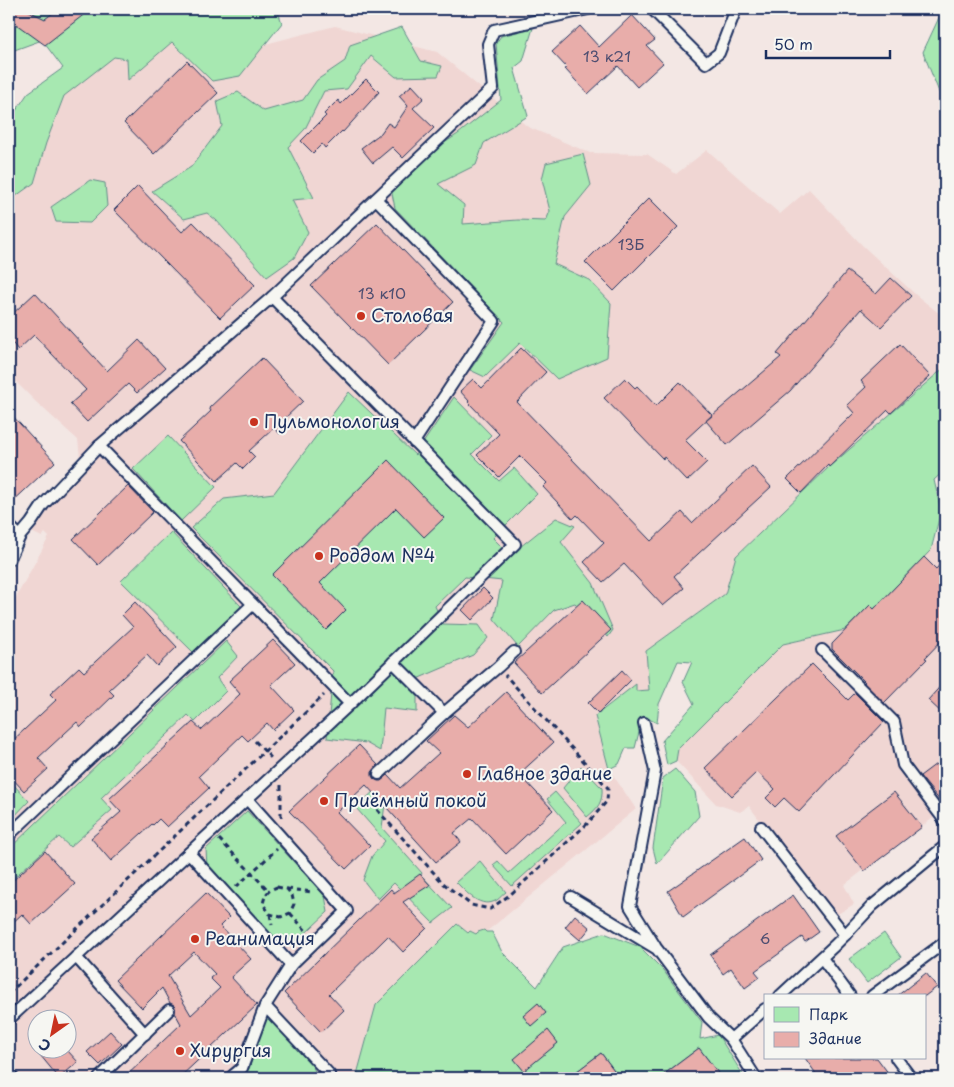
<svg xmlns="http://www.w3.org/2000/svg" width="954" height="1087" font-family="'Playpen Sans',sans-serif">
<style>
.built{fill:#f0d6d3;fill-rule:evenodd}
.green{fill:#a7e8b1;stroke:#618c88}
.building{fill:#e8adaa;stroke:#1b2f5e;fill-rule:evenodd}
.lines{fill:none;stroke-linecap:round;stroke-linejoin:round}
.lane-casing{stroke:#1b2f5e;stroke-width:14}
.path{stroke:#1b2f5e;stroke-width:3;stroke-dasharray:5 4;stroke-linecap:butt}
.lane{stroke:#f6f6f2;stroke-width:10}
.poi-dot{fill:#c8321e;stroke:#f6f6f2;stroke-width:2}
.labels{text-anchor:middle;stroke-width:4;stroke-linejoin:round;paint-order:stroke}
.number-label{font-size:15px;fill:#4e4e71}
.poi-label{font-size:18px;fill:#1b2f5e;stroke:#f6f6f2;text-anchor:start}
</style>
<rect width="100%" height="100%" fill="#f3e7e4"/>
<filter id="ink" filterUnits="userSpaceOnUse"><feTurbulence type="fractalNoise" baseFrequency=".02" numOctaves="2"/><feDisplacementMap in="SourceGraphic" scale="10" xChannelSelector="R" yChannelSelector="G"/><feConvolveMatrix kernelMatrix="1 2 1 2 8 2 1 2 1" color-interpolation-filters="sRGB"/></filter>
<g filter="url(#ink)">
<g class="built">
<path d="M100,24L173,41L246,49L335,26L437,52L528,127L590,153L647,154L676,174L707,150L780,214L809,189L862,245L916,295L945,318L939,324L945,331V367L829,467L736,556L725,594L646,651L649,690L635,691L636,685L595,716L609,769L636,809L486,932L476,934L468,933L457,924L376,1005L356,1078H9V610L49,537L45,533L42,537L21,527L41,500L80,457L78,440L35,401L9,375V133L52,89ZM38,1020H68V1050H38Z"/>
<polygon points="945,534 945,809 844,885 854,904 833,917 749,806 740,812 716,804 676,761 678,749 783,644 845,630 870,605 874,609"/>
</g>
<g class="green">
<polygon points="54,9 277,9 282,23 240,76 212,81 172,42 128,80 127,59 114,57 64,96 46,143 34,183 9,201 9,121 28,93 63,68 42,40 9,52 9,16"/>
<polygon points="943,9 945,9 945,107 923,52"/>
<polygon points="402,27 421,61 442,66 438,76 396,77 371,56 347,89 324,91 305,129 288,147 314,198 292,200 308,232 294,258 267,277 216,220 207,213 184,219 152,191 191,167 222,126 217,101 238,92 264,111 303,100 317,80 345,61 350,45"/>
<polygon points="533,28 523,61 514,68 528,116 484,143 476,165 438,184 464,205 463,224 518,220 546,221 550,211 542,179 546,163 583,154 591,185 565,217 554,264 589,280 611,303 607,357 557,379 520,343 485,377 470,370 504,322 395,208 389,179 458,134 501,100 496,43 501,36"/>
<polygon points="90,180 105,183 107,206 90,223 56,222 51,207"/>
<polygon points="945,367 945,470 934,480 941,511 931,550 874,609 870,605 845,630 783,644 678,749 676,761 667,765 662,741 694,704 683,682 692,662 678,661 659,704 657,723 643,716 635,748 626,748 619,764 609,769 595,716 636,684 636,691 649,690 646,651 725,594 736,556 829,467"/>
<polygon points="349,392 415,455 454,397 491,435 472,454 499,481 514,468 537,494 493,538 510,555 556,518 575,526 561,542 593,583 613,630 608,637 575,603 554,610 518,647 494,619 502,581 465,577 435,606 443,624 479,625 488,638 473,655 417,679 417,712 384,708 380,751 366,743 327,738 333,671 191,528 224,499 274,493"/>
<polygon points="168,436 216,487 181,521 133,469"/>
<polygon points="171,532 241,606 193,652 121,581"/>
<polygon points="226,641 238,656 217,678 226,691 195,722 188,715 101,798 112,810 70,847 59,837 9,882 9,849"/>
<path d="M581,766L602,788C603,802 598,808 587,817L563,788Z"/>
<polygon points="675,769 695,792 699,816 657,864 653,848 663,778"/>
<polygon points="9,780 29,801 9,822"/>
<polygon points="378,787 386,795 382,828 422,873 421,875 452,908 433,923 394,883 378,899 363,880 372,856 385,841 356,808"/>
<polygon points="555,792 582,823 512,886 493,865 498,861 509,873 566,822 547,799"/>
<polygon points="247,811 325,896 328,912 295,943 279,945 207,867 206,849"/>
<path d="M480,861L506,892C503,894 500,898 497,900C481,910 466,892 456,882Z"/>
<polygon points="457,924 468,933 470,931 476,934 478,932 484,930 486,932 492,932 502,952 537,987 563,947 604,933 640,947 663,970 702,1022 700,1039 718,1035 745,1078 716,1078 720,1075 699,1048 659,1078 620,1078 601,1053 568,1078 356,1078 376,1005"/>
<polygon points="884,933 901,957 867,983 849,959"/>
<polygon points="267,1015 306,1055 319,1078 239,1078 249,1069"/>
</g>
<g class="building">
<polygon points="9,9 25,9 45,19 58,9 91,9 45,45 9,19"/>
<polygon points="632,15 655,40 647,46 663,63 637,87 618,66 588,94 565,69 567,68 552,52 580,26 599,47"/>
<polygon points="187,61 218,93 154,154 124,123"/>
<polygon points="366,79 379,92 343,132 342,131 325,148 322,144 313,153 301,141 326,116 324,114 338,100 341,104"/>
<polygon points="412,85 424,98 413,108 434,128 403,158 392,147 373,163 361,148 381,133 388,123 394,127 408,106 399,96"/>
<polygon points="138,186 182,232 193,222 255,285 220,318 114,210"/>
<polygon points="649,198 678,227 614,291 585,262"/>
<polygon points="377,223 453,302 388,365 311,286"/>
<polygon points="847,271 876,294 891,278 911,296 881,327 861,309 790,391 727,445 706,421 781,357 777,354"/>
<polygon points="35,293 107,371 139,340 165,368 137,393 128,384 87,422 70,404 86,390 34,335 18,350 9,339 9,317"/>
<polygon points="900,344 930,376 891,413 888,410 829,467 828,465 801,493 787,479 854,413 847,405 866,387 861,381"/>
<polygon points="521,348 546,372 517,402 651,541 682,512 692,523 752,466 771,487 674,576 684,588 663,606 624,564 603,582 584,562 604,543 577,515 573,519 543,487 547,483 520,456 499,477 477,455 499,434 468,402 469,401 460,391 473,379 482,388"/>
<polygon points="262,358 303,401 284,419 290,425 280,434 274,428 249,451 255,457 243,469 237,463 217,481 179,441 211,411 209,408"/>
<polygon points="625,378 635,388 637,386 656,406 680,382 712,415 685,440 707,462 687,481 664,457 663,459 604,398"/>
<polygon points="9,412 55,462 9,505"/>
<polygon points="388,460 444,518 424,537 396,508 320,583 346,610 326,630 272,575"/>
<polygon points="128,486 153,512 98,565 73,539"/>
<polygon points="924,557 936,569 945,559 945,637 925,658 927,659 884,703 864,683 865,682 832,649 832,644 870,605 874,609"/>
<polygon points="483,588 493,598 472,620 462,610"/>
<polygon points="583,600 611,630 542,693 514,663"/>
<polygon points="135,602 177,647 157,666 147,655 109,690 114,695 81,727 77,722 38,758 48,769 24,791 9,775 9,744 56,700 50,694 79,667 84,672 133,627 122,615"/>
<polygon points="273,640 295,663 271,685 294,710 273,730 267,723 248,741 242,735 199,776 209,788 167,827 159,819 153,825 152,824 111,861 91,838 121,812 109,799 193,722 202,730 240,694 229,681"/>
<polygon points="812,664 848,700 855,693 884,722 799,812 784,798 775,807 766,798 775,789 757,772 732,796 705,768"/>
<polygon points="622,670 631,680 598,713 588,703"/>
<polygon points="945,681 945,716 928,700"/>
<polygon points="506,692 553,743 519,774 553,810 506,854 472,818 454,833 461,842 436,862 366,785 337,812 370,846 346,869 289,811 359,745 378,765 372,772 372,776 374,779 378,781 381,781 388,775 400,788 439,753 426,741 454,715 468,727"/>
<polygon points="936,764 945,775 945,807 920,776"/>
<polygon points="894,792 922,827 864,871 836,836"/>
<polygon points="745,837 761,860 683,917 668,891"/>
<polygon points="45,851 75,884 31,924 22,914 9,926 9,884"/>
<polygon points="420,874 430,885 403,902 427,928 403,952 388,936 329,994 344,1010 321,1032 284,993 391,889 394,893"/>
<path d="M206,893L229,917L220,926L251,959L231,977L257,1005L179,1078H124L181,1024L175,1013V1008L174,1005L170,1003L162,988L142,1008L115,980ZM194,952L215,974L210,978L220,988L191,1015L168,976Z"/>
<polygon points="793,895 819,932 805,942 802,937 755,971 760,977 745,988 731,968 723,974 710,955"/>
<polygon points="575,915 590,928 580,940 565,927"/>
<polygon points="926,973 937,987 925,996 897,996"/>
<polygon points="538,1003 546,1013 531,1026 523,1016"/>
<polygon points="548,1030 558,1043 524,1071 514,1059"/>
<polygon points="110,1031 122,1044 100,1065 87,1052"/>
<polygon points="699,1048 722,1078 659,1078"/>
<polygon points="36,1050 67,1050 78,1062 59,1078"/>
<polygon points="601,1053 620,1078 568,1078"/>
<polygon points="805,1058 877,1058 892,1078 819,1078"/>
</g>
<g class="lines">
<g class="lane-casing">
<g id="lane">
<polyline points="652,9 706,63 719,53 736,9"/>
<polyline points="376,199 494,321 414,442"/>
<polyline points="99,446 350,704"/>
<polyline points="9,526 20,536"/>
<polyline points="9,560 20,536 31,523 43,505 99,446 272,297 493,88 488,44 494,30 588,9"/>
<polyline points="822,650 894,722 903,765 945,821"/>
<polyline points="393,662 444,713"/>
<polyline points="644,723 655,771 630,906 655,946"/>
<polyline points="379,774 444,713 498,667 514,652"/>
<polyline points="761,827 845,935 834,946 780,996"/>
<polyline points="9,835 252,605"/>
<polyline points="189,853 291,965 347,911 247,799"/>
<polyline points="571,897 657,949 709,1018 731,1039 756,1078"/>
<polyline points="845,935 872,906 945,846"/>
<polyline points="76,957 145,1034"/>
<polyline points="822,958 850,996"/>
<polyline points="872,996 945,942"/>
<polyline points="265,1006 329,1074 327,1078"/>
<polyline points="9,1019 350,704 515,544 272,297"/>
<polyline points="731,1039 765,1009"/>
<polyline points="896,1058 911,1078"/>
<polyline points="9,1074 13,1078"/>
<polyline points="99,1078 169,1010"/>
<polyline points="230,1078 242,1068 265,1006 291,965"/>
</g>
</g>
<g class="path">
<polyline points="255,741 273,760"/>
<polyline points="281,785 281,817"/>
<polyline points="371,803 443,883 471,905 490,909 511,894 588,823 607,801 608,788 505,675"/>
<polyline points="219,839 269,891"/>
<polyline points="236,887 277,849"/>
<path d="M277,887L287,889L292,895L294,904L290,913L281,917L270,914L263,904C265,894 267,891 277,887Z"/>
<polyline points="287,889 313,892"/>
<polyline points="290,913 308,933"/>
<polyline points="270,914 272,925"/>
<polyline points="9,993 324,695"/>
</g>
<use href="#lane" class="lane"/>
</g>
</g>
<g class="poi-dot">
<circle cx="361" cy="316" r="5"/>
<circle cx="254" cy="422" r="5"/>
<circle cx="319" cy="556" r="5"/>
<circle cx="467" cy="774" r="5"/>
<circle cx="324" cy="801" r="5"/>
<circle cx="195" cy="939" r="5"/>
<circle cx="180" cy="1051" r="5"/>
</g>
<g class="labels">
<g class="number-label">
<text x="607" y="62">13 к21</text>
<text x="631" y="250">13Б</text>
<text x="382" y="299">13 к10</text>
<text x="765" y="944">6</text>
</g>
<g class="poi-label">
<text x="371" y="322">Столовая</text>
<text x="264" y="428">Пульмонология</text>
<text x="329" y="562">Роддом №4</text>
<text x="477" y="780">Главное здание</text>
<text x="334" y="807">Приёмный покой</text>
<text x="205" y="945">Реанимация</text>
<text x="190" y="1057">Хирургия</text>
</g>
</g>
<rect width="954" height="1087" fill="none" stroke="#f6f6f2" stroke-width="30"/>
<rect x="15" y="15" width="924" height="1057" fill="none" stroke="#1b2f5e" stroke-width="2" filter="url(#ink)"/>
<rect x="764" y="994" width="162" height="65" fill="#f6f6f2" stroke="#9ea6b7"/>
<rect x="774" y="1007" width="25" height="15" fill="#a7e8b1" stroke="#9ea6b7"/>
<text x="809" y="1020" font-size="15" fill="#1b2f5e">Парк</text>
<rect x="774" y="1032" width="25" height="15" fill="#e8adaa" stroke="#9ea6b7"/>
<text x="809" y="1044" font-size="15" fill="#1b2f5e">Здание</text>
<g transform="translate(52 1034) rotate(213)"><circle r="24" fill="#f6f6f2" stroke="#9ea6b7"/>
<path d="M0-4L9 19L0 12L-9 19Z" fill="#c8321e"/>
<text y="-8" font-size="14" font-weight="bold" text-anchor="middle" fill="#1b2f5e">С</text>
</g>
<path d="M766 50v8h124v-8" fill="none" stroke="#1b2f5e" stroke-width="2.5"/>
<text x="774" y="50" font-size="15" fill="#1b2f5e" stroke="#f6f6f2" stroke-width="4" paint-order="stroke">50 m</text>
</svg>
